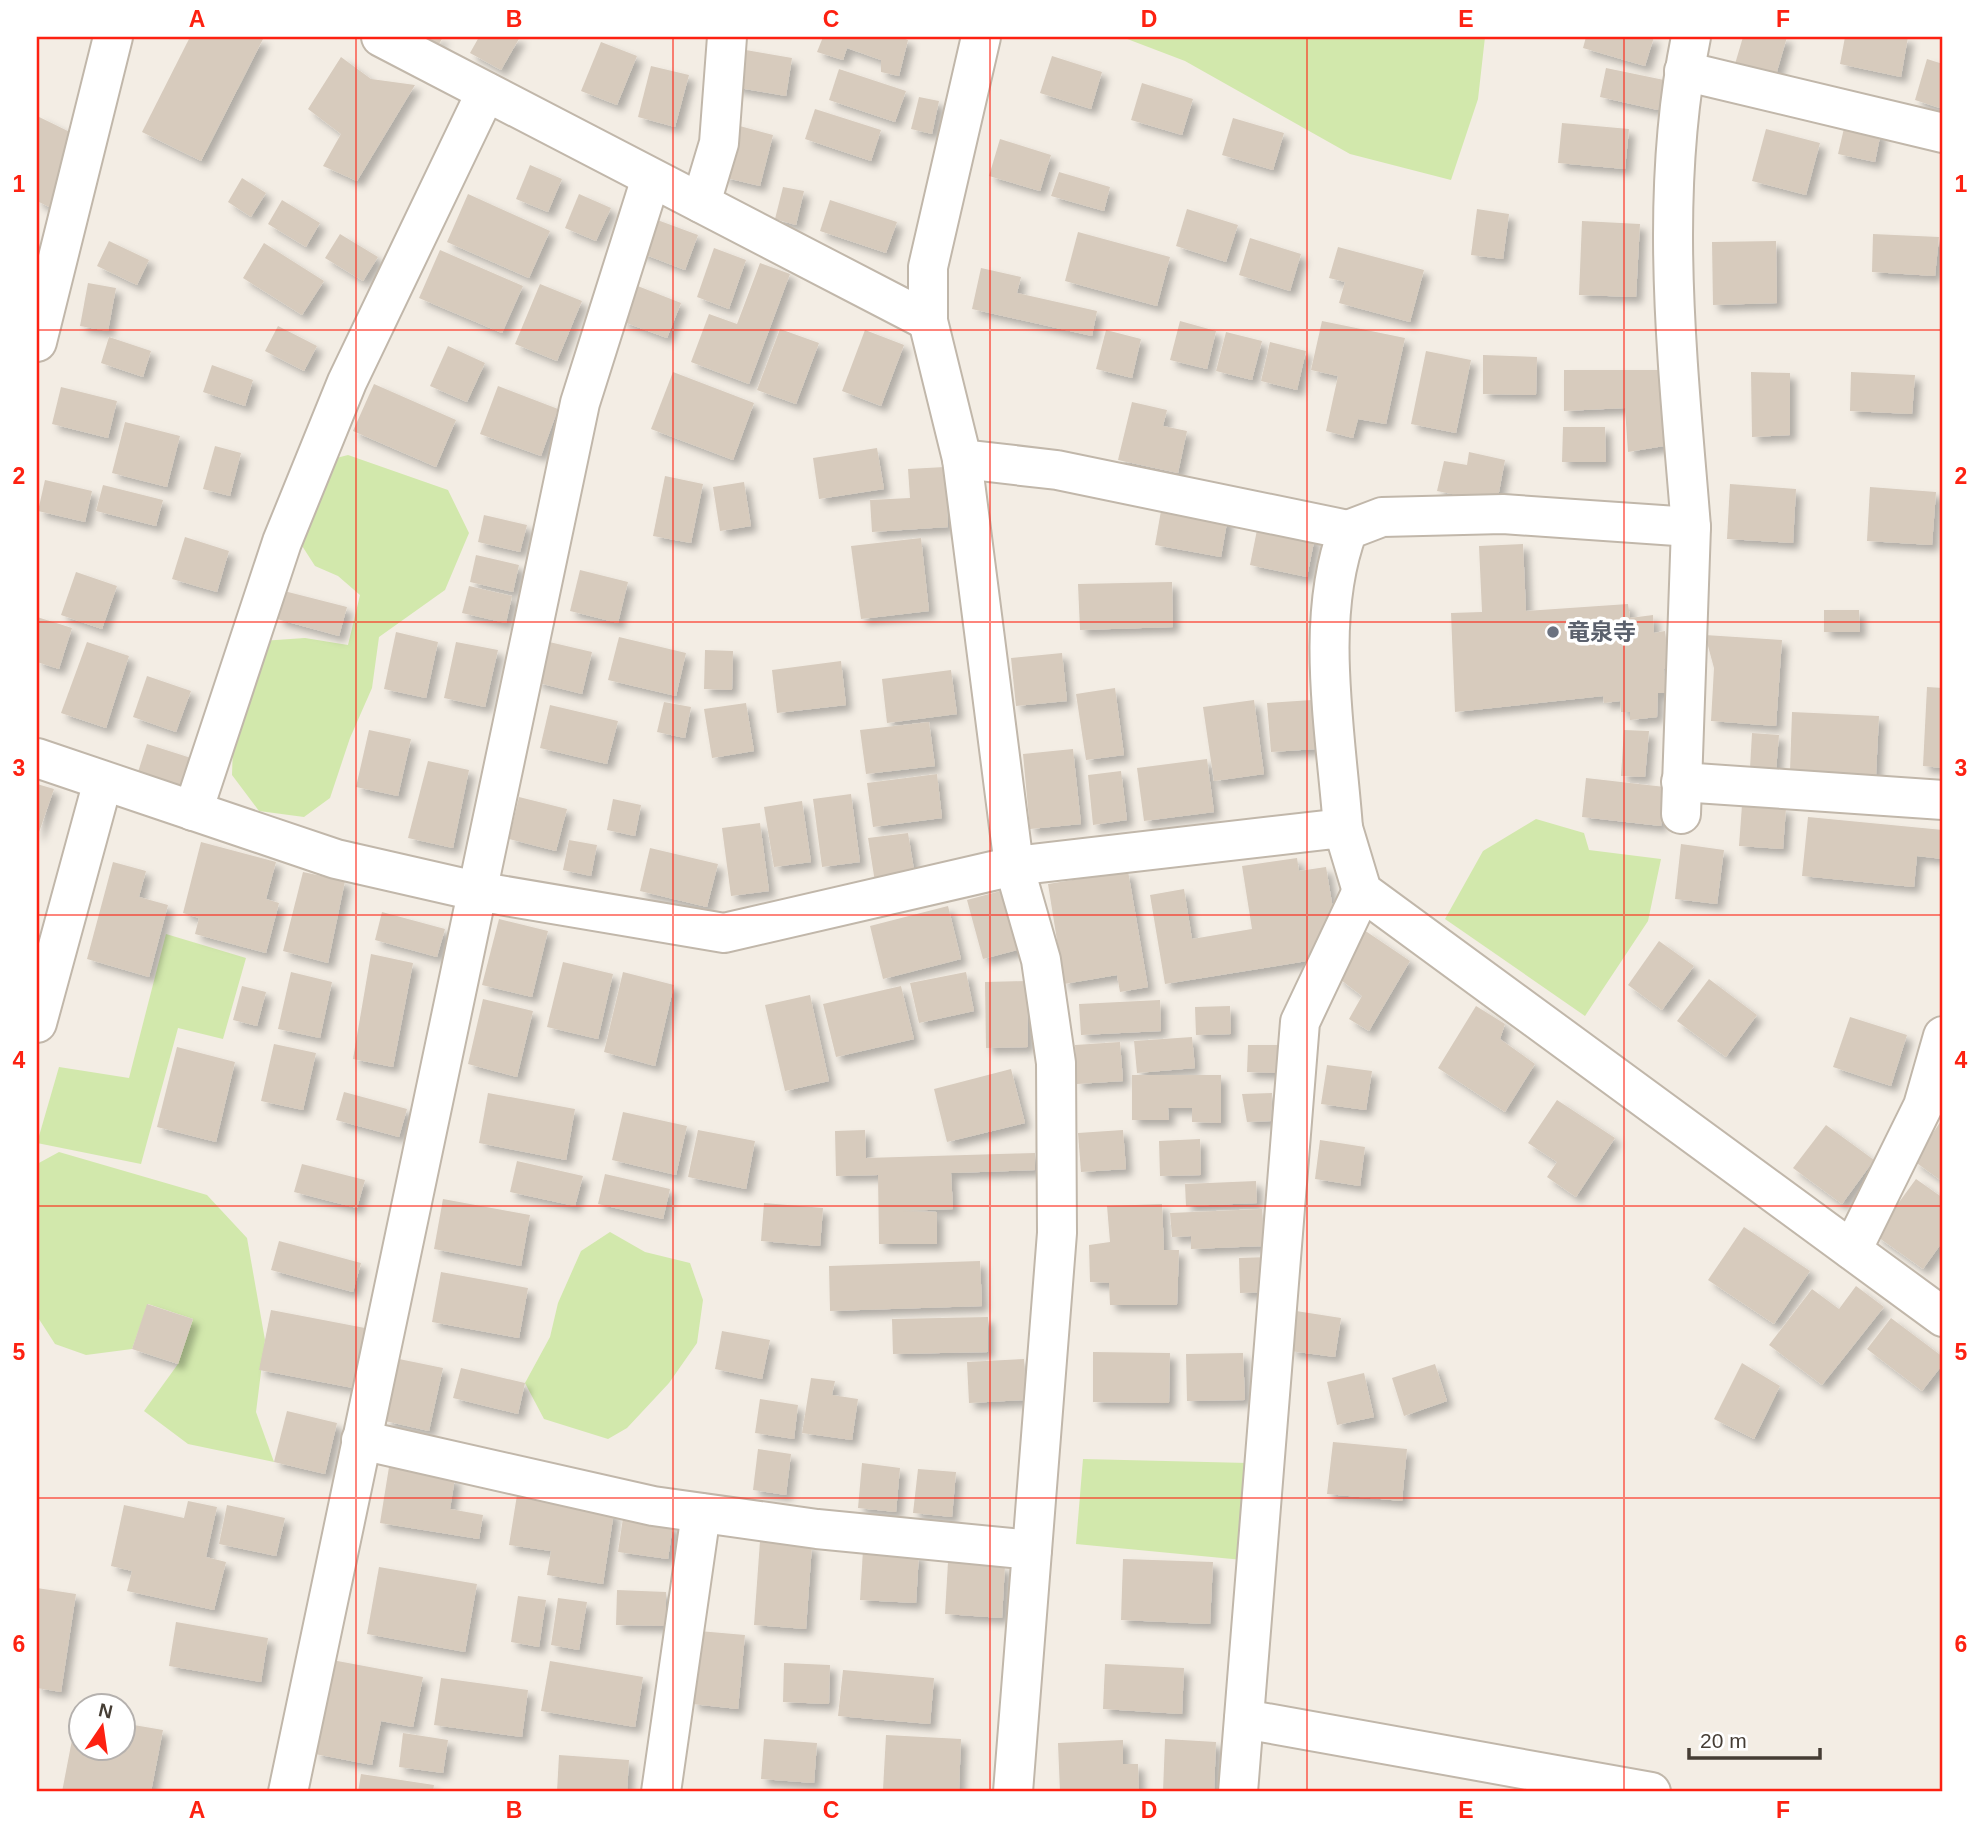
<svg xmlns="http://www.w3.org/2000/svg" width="1980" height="1829" font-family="Helvetica,'Noto Sans JP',sans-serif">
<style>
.green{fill:#d2e8ac}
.building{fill:#d7cbbd;filter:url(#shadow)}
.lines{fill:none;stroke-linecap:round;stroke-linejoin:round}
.street-casing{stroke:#c1b7aa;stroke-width:42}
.street{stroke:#fff;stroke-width:38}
.grid{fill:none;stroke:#fd2111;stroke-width:2;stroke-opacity:0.55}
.worship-dot{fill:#6b7280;stroke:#fff;stroke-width:2.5}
.labels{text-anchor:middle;stroke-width:7;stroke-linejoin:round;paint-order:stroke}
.worship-label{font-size:23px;font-weight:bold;fill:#5b616d;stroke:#fff;text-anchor:start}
.neatline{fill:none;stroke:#fd2111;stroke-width:2.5}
.grid-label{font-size:23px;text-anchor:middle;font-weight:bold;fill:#fd2111}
</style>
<defs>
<filter id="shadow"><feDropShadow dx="6" dy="6" stdDeviation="3.5" flood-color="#0004"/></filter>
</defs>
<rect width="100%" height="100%" fill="#f3ede4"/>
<g class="green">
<polygon points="1122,37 1485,37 1478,99 1451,180 1350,154 1185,61"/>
<polygon points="348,455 448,490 469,533 445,590 379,637 372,688 350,738 330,798 304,817 259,811 232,775 234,717 248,642 305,638 348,645 360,595 338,576 315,566 297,538 313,464"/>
<polygon points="1536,819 1584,833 1589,850 1661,859 1648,921 1585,1016 1445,919 1483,851"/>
<polygon points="166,934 246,958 223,1039 178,1028 141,1164 37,1143 59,1067 129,1078"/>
<polygon points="59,1152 207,1195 247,1238 265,1340 256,1412 274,1462 188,1444 144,1411 178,1364 193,1319 148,1304 132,1349 86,1355 55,1344 37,1316 37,1164"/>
<polygon points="610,1232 645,1252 690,1263 703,1300 697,1343 669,1383 627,1428 608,1439 544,1419 525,1383 550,1337 558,1303 581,1251"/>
<polygon points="1083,1459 1248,1463 1243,1560 1076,1544"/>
</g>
<g class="building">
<polygon points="190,37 263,39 201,161 142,132"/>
<polygon points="426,37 443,37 439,44"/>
<polygon points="479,37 520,37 501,70 470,53"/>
<polygon points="823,37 900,37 908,40 899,76 881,72 881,60 847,48 843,60 817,52"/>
<polygon points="1586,37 1654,37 1645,66 1583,48"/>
<polygon points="1743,37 1787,37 1776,75 1735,64"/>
<polygon points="1845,37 1908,37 1901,77 1840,64"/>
<polygon points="601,42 637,56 617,105 581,91"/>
<polygon points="740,49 792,58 786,96 733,87"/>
<polygon points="1052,56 1102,72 1091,109 1040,93"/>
<polygon points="341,57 371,79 415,85 357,181 323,166 341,134 308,109"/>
<polygon points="1927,59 1943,64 1943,109 1915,100"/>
<polygon points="651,66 689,75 675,127 638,117"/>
<polygon points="1606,68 1664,80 1658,110 1600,97"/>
<polygon points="839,69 906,91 895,122 829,100"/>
<polygon points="1142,83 1193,99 1182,135 1131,120"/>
<polygon points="919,97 939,101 932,134 911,129"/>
<polygon points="815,109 881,130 871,161 805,139"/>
<polygon points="37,116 76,135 55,210 37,201"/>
<polygon points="1233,118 1284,133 1273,170 1222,155"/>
<polygon points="1562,123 1629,129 1625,169 1558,163"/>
<polygon points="1845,124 1881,132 1875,162 1838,154"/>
<polygon points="736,125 773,135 760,186 722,177"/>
<polygon points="1766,129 1820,143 1806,195 1752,181"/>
<polygon points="1000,139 1051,155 1040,191 989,176"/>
<polygon points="530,165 562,179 548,212 516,199"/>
<polygon points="1059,172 1110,187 1104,211 1051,196"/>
<polygon points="242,178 266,193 251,217 228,202"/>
<polygon points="783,187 804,191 796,225 775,219"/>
<polygon points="468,194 550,231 529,278 447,242"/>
<polygon points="579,194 611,208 596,241 565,228"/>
<polygon points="282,200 320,223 306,247 268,224"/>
<polygon points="830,200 897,222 886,253 820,231"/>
<polygon points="1187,209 1238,225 1226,262 1176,246"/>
<polygon points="1477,209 1509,214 1503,259 1471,255"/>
<polygon points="652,218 698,235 685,270 638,252"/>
<polygon points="1582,221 1640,224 1636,297 1579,295"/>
<polygon points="1078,232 1170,257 1157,306 1065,281"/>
<polygon points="340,234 378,257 363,281 325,258"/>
<polygon points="1873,234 1939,237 1935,276 1872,272"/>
<polygon points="1250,238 1301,254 1290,291 1239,275"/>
<polygon points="109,241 149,260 137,285 97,266"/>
<polygon points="1776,241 1777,303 1713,305 1712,242"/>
<polygon points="264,243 324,281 302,315 243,278"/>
<polygon points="1338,247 1424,270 1410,322 1339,303 1345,282 1329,278"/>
<polygon points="714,248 746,260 729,309 697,297"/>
<polygon points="440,250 523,286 502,333 419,298"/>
<polygon points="760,263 790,274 749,384 691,362 709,314 737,324"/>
<polygon points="981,268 1021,277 1017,293 1097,311 1092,336 972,309"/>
<polygon points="88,283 116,288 108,331 80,326"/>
<polygon points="540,284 582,301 557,361 515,344"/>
<polygon points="635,285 681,303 667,338 621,321"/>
<polygon points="1180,321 1216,331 1207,369 1170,360"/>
<polygon points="1322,321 1405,338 1386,424 1358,419 1353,438 1326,431 1338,376 1311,370"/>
<polygon points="278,326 317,346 304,371 265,351"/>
<polygon points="780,329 819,343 796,404 757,390"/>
<polygon points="865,330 904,345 881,406 842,391"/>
<polygon points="1106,330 1141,339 1132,378 1096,369"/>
<polygon points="1226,332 1262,341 1252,380 1216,371"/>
<polygon points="109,337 151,351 143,377 101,363"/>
<polygon points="1270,342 1306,351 1297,390 1261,381"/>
<polygon points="448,346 485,363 467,402 430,386"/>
<polygon points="1426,351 1471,360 1456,433 1411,424"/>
<polygon points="1483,355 1537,357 1536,395 1483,394"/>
<polygon points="212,365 253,380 245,406 203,392"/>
<polygon points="1564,370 1661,370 1664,446 1628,452 1625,408 1564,411"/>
<polygon points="673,372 754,403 733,460 651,429"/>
<polygon points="1751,372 1790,373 1790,435 1752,437"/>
<polygon points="1851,372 1915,375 1912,414 1850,411"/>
<polygon points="374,384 456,420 436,467 353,431"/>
<polygon points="498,386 558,409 541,456 480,434"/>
<polygon points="61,387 117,401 108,438 52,424"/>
<polygon points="1132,402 1167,410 1163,426 1187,431 1178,473 1118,460"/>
<polygon points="125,422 180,436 167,487 112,473"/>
<polygon points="1563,427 1605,427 1606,462 1562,462"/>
<polygon points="215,446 241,453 230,496 203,489"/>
<polygon points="877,448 884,489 819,499 813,458"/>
<polygon points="1469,452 1505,460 1497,503 1437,491 1444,461 1467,465"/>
<polygon points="945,467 948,527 872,532 870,500 910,498 908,469"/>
<polygon points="665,476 703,484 691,543 653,536"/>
<polygon points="45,480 92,491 85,522 38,511"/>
<polygon points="744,482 751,526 720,531 713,487"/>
<polygon points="1730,484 1796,489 1793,543 1727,539"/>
<polygon points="103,485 163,500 156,526 96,511"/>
<polygon points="1870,487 1936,492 1932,545 1867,541"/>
<polygon points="1162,505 1228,517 1221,557 1155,545"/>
<polygon points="484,515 527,525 520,552 478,542"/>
<polygon points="1258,525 1315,537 1307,577 1250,565"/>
<polygon points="185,537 229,551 217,592 172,579"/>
<polygon points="921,538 929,611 861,619 851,546"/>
<polygon points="1523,544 1526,611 1628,604 1630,618 1653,615 1654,633 1665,631 1669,667 1664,669 1666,693 1658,693 1657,717 1630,720 1630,712 1621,712 1620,701 1604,703 1603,696 1455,712 1451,613 1482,612 1479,546"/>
<polygon points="476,555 519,565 513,592 470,582"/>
<polygon points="580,570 628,582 618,623 570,611"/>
<polygon points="76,572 117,586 102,629 61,615"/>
<polygon points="1172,582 1173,627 1080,630 1078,584"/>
<polygon points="469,586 512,596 506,623 462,613"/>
<polygon points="284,591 347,607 339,636 277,619"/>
<polygon points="1824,610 1859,610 1860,632 1824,632"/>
<polygon points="37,617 72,628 59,669 37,662"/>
<polygon points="396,632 438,642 426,698 384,689"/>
<polygon points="1705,635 1782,640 1776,726 1711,721 1714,668"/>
<polygon points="619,637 686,653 676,696 608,680"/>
<polygon points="545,641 592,652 582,694 535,682"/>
<polygon points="87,642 129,656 106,728 61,713"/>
<polygon points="456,642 498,650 485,707 444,698"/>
<polygon points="705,650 733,651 732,690 704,689"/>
<polygon points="1062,653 1067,701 1016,706 1011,658"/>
<polygon points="841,661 846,705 777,713 772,670"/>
<polygon points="951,670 957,714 887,723 882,679"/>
<polygon points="147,676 191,691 176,732 133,717"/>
<polygon points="1927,687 1943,688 1943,768 1923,766"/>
<polygon points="1115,688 1124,755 1086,760 1076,694"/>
<polygon points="1254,700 1264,774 1214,781 1203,707"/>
<polygon points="1312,700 1316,749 1271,752 1267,703"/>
<polygon points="664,702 691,707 685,738 657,732"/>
<polygon points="746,703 754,751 712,758 704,709"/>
<polygon points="550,705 618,721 607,764 540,748"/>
<polygon points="1792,712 1879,716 1876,775 1790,771"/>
<polygon points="929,722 935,766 866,774 860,730"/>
<polygon points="369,730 411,739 398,796 356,787"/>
<polygon points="1624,730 1649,731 1645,777 1621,776"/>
<polygon points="1752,733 1779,735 1776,771 1750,769"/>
<polygon points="147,744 191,758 182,785 138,772"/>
<polygon points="1073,749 1081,824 1030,829 1023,754"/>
<polygon points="1207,759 1214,812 1144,821 1137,768"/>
<polygon points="428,761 469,770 453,848 408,838"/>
<polygon points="1121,771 1127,820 1093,825 1088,775"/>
<polygon points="937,774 942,818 873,827 867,783"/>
<polygon points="1586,778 1665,787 1661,826 1582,817"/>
<polygon points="37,784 54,789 37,838"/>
<polygon points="851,794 860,862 822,867 813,799"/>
<polygon points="519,797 567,809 556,851 509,839"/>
<polygon points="613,799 641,805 635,836 607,830"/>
<polygon points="802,801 811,862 774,867 764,807"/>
<polygon points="1742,805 1786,808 1783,849 1739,846"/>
<polygon points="1808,817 1943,830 1943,859 1917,856 1914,887 1802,876"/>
<polygon points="760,823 769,891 731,896 722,828"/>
<polygon points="908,833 915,876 875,882 868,838"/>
<polygon points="569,840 597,845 591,876 563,870"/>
<polygon points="201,842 276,862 266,899 279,903 266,953 195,934 199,918 183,913"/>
<polygon points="1681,844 1724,850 1717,904 1675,899"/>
<polygon points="650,848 718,864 707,907 640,891"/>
<polygon points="1297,858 1299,871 1326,867 1334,915 1307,961 1165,984 1150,895 1184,889 1192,939 1252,929 1242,866"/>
<polygon points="113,862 146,871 139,897 168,905 149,977 87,959"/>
<polygon points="1128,871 1148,987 1120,992 1117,975 1064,984 1048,884"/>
<polygon points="303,872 345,881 328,963 283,951"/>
<polygon points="1004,890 1021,949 983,959 967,900"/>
<polygon points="948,906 961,959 883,979 870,926"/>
<polygon points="382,912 445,929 437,957 375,940"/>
<polygon points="499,919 548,931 532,997 482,985"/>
<polygon points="1364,930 1410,961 1369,1031 1349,1019 1362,996 1337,977"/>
<polygon points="1659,941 1694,966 1662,1010 1628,985"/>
<polygon points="371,954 413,963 393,1067 353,1059"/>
<polygon points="563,962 613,974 598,1039 547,1027"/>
<polygon points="291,972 332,982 320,1038 278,1029"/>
<polygon points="623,972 674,985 655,1066 604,1052"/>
<polygon points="966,972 974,1011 919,1023 910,983"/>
<polygon points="1709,979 1757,1015 1726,1057 1677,1021"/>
<polygon points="1027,981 1028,1047 986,1048 985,982"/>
<polygon points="242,986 266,992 257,1026 233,1020"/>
<polygon points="901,986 914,1039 836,1057 823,1004"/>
<polygon points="810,995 829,1081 785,1091 765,1005"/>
<polygon points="483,999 533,1011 517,1077 468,1064"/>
<polygon points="1160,1000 1161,1031 1081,1035 1079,1004"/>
<polygon points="1230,1006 1231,1034 1196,1035 1195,1007"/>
<polygon points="1476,1006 1505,1024 1500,1039 1535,1064 1505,1112 1438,1068"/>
<polygon points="1850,1017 1907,1035 1891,1086 1833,1067"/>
<polygon points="1192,1037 1195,1068 1137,1073 1134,1041"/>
<polygon points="1120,1042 1123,1081 1077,1084 1075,1045"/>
<polygon points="274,1044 316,1053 303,1110 261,1101"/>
<polygon points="1248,1045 1278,1045 1278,1073 1247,1072"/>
<polygon points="177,1047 235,1062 216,1142 157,1127"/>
<polygon points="1327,1065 1372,1071 1366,1110 1321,1104"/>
<polygon points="1011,1069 1025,1123 947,1142 934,1089"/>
<polygon points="1132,1075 1221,1075 1221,1123 1192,1122 1192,1108 1168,1108 1169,1120 1132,1120"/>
<polygon points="344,1092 407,1109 399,1137 336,1120"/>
<polygon points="488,1093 575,1109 566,1160 479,1143"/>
<polygon points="1272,1093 1271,1121 1247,1122 1242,1094"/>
<polygon points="1557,1100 1615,1138 1576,1197 1547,1177 1557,1162 1528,1143"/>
<polygon points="623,1112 687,1126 676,1175 612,1160"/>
<polygon points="1943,1118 1943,1182 1914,1161"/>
<polygon points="1826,1125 1874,1160 1842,1204 1793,1168"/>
<polygon points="698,1130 755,1141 746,1189 688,1177"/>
<polygon points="865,1130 866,1158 1035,1153 1035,1170 951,1173 953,1209 903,1211 937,1212 937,1244 879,1244 878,1175 836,1176 835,1131"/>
<polygon points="1123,1130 1126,1169 1081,1172 1078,1133"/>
<polygon points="1200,1139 1201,1175 1160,1176 1159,1141"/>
<polygon points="1320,1140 1365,1147 1360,1186 1315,1179"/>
<polygon points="517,1161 583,1176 575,1206 510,1192"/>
<polygon points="302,1164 365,1180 357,1208 294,1192"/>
<polygon points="605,1174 670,1189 663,1219 598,1204"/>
<polygon points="1916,1179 1943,1198 1943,1241 1923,1269 1875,1235"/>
<polygon points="1256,1181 1257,1203 1186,1206 1185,1184"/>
<polygon points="443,1199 530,1215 521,1266 434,1249"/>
<polygon points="764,1203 823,1208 820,1246 761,1241"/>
<polygon points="1162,1204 1164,1250 1179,1250 1177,1305 1110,1305 1109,1283 1090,1282 1089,1245 1110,1242 1107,1206"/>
<polygon points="1262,1209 1264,1246 1191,1249 1191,1236 1172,1237 1170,1213"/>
<polygon points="1744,1227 1810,1271 1774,1324 1708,1280"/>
<polygon points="279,1241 361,1263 353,1292 271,1270"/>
<polygon points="1267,1257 1268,1292 1240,1293 1239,1258"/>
<polygon points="980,1261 982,1306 830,1311 829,1266"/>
<polygon points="441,1272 528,1288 519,1338 432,1322"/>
<polygon points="1856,1286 1884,1307 1822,1385 1769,1345 1812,1289 1839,1309"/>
<polygon points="147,1304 193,1319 178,1364 132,1349"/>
<polygon points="271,1310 365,1328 353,1388 259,1370"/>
<polygon points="1296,1311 1341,1318 1335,1357 1290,1351"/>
<polygon points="988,1317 988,1352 893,1354 892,1319"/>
<polygon points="1891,1318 1943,1357 1943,1364 1922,1391 1867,1349"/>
<polygon points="722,1331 770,1340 762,1379 715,1369"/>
<polygon points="1093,1352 1170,1353 1169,1403 1093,1402"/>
<polygon points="1243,1353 1245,1400 1187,1401 1186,1354"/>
<polygon points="399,1359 443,1368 429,1431 385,1421"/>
<polygon points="1024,1359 1026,1400 969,1403 967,1362"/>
<polygon points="1742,1363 1780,1386 1754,1439 1714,1419"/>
<polygon points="1435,1364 1447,1401 1404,1416 1392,1378"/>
<polygon points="461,1368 525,1383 518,1414 453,1398"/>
<polygon points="1364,1373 1374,1417 1337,1425 1327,1382"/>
<polygon points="811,1378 835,1381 832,1395 858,1399 852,1440 802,1433"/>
<polygon points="760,1399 798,1405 794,1439 755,1433"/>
<polygon points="287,1411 337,1423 325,1474 274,1462"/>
<polygon points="1333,1442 1407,1449 1402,1501 1327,1494"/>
<polygon points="758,1449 791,1454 786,1495 753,1490"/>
<polygon points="862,1463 900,1468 896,1512 858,1508"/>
<polygon points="389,1467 455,1478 450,1509 483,1515 479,1539 380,1523"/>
<polygon points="918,1469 956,1472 952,1517 913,1513"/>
<polygon points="517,1495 614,1512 603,1584 547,1575 551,1551 509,1545"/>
<polygon points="188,1501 217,1507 206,1557 226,1562 214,1610 127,1591 132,1571 111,1566 124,1505 184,1518"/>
<polygon points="227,1505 285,1518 276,1556 219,1544"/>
<polygon points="623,1518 673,1525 668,1559 618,1552"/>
<polygon points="760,1541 812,1545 806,1629 754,1625"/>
<polygon points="863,1550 919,1554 916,1603 860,1600"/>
<polygon points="1123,1559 1213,1562 1210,1624 1121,1620"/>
<polygon points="948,1562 1005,1566 1002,1618 945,1614"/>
<polygon points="379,1567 477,1584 465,1652 367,1634"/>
<polygon points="37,1588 76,1594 61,1692 37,1688"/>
<polygon points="617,1590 666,1592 666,1626 616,1625"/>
<polygon points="518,1596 546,1600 539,1647 511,1642"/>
<polygon points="558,1598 587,1602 579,1650 551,1645"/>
<polygon points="176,1622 268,1638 261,1682 169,1666"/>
<polygon points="699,1631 745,1635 738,1709 692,1704"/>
<polygon points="332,1660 423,1677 413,1727 381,1721 372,1765 315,1754"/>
<polygon points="550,1661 643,1677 635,1727 541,1711"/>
<polygon points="784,1663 830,1665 829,1704 783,1702"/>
<polygon points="1105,1664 1184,1668 1182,1714 1103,1709"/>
<polygon points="843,1670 934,1678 930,1724 838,1716"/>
<polygon points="441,1678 528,1690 522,1737 434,1725"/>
<polygon points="77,1714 80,1715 80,1748 122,1748 122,1723 163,1730 151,1792 62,1792"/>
<polygon points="403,1733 448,1740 443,1773 399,1767"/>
<polygon points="886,1735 961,1739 959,1792 883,1790"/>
<polygon points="764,1739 817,1743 814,1783 761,1779"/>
<polygon points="1165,1739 1216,1742 1214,1792 1163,1792"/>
<polygon points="1123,1740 1123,1764 1138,1764 1139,1792 1060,1792 1058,1743"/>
<polygon points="559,1755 629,1760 627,1792 557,1792"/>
<polygon points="361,1774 434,1785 433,1792 358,1792"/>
</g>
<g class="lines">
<g class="street-casing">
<g id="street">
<polyline points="381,37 928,321"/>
<polyline points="981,37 928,267 928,321 962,459 1014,866 1041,960 1056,1063 1057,1233 1013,1792"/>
<polyline points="1684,71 1943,133"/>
<polyline points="701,203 719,143 727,37"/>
<polyline points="37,342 113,37"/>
<polyline points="962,459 1057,470 1348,530"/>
<polyline points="37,758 336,859 476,891 724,933 1014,866 1343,828 1362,891 1943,1317"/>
<polyline points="1681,782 1943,800"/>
<polyline points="193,811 282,542 347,382 486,92"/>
<polyline points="1681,814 1691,527"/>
<path d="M1343,828C1336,733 1314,619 1348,530L1382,517L1503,514L1691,527C1678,365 1658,198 1691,37"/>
<polyline points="37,1023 103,781"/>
<polyline points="1852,1250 1923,1106 1943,1036"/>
<polyline points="361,1440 653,1506 817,1529 1032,1550"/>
<polyline points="1244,1719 1651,1792"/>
<polyline points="288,1792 580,403 651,178"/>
<polyline points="661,1792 701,1513"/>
<polyline points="1238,1792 1300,1022 1362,891"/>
</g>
</g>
<use href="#street" class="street"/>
</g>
<path class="grid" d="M356,37V1792M673,37V1792M990,37V1792M1307,37V1792M1624,37V1792M37,330H1943M37,622H1943M37,915H1943M37,1206H1943M37,1498H1943"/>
<circle class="worship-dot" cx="1553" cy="632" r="7"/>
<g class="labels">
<g class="worship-label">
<text x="1567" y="640">竜泉寺</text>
</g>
</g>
<rect width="1980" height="1829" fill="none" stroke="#ffffff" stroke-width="77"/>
<g transform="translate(102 1727) rotate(13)"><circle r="33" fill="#ffffff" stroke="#b5b1ae" stroke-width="2"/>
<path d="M0-5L12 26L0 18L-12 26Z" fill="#fd2111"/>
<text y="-10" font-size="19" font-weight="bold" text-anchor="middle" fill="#453d34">N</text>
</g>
<path d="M1689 1748v10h131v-10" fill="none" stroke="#453d34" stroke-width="3.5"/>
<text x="1700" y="1748" font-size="21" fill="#453d34" stroke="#ffffff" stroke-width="5" paint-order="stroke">20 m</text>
<rect x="38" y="38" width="1903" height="1752" class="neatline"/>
<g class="grid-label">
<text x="197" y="27">A</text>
<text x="514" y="27">B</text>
<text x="831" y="27">C</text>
<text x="1149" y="27">D</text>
<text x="1466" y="27">E</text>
<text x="1783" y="27">F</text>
<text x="19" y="192">1</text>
<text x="1961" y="192">1</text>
<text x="19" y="484">2</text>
<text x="1961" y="484">2</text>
<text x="19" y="776">3</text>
<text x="1961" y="776">3</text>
<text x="19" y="1068">4</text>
<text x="1961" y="1068">4</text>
<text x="19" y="1360">5</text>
<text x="1961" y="1360">5</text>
<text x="19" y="1652">6</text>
<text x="1961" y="1652">6</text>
<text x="197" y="1818">A</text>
<text x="514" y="1818">B</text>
<text x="831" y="1818">C</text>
<text x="1149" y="1818">D</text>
<text x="1466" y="1818">E</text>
<text x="1783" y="1818">F</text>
</g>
</svg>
